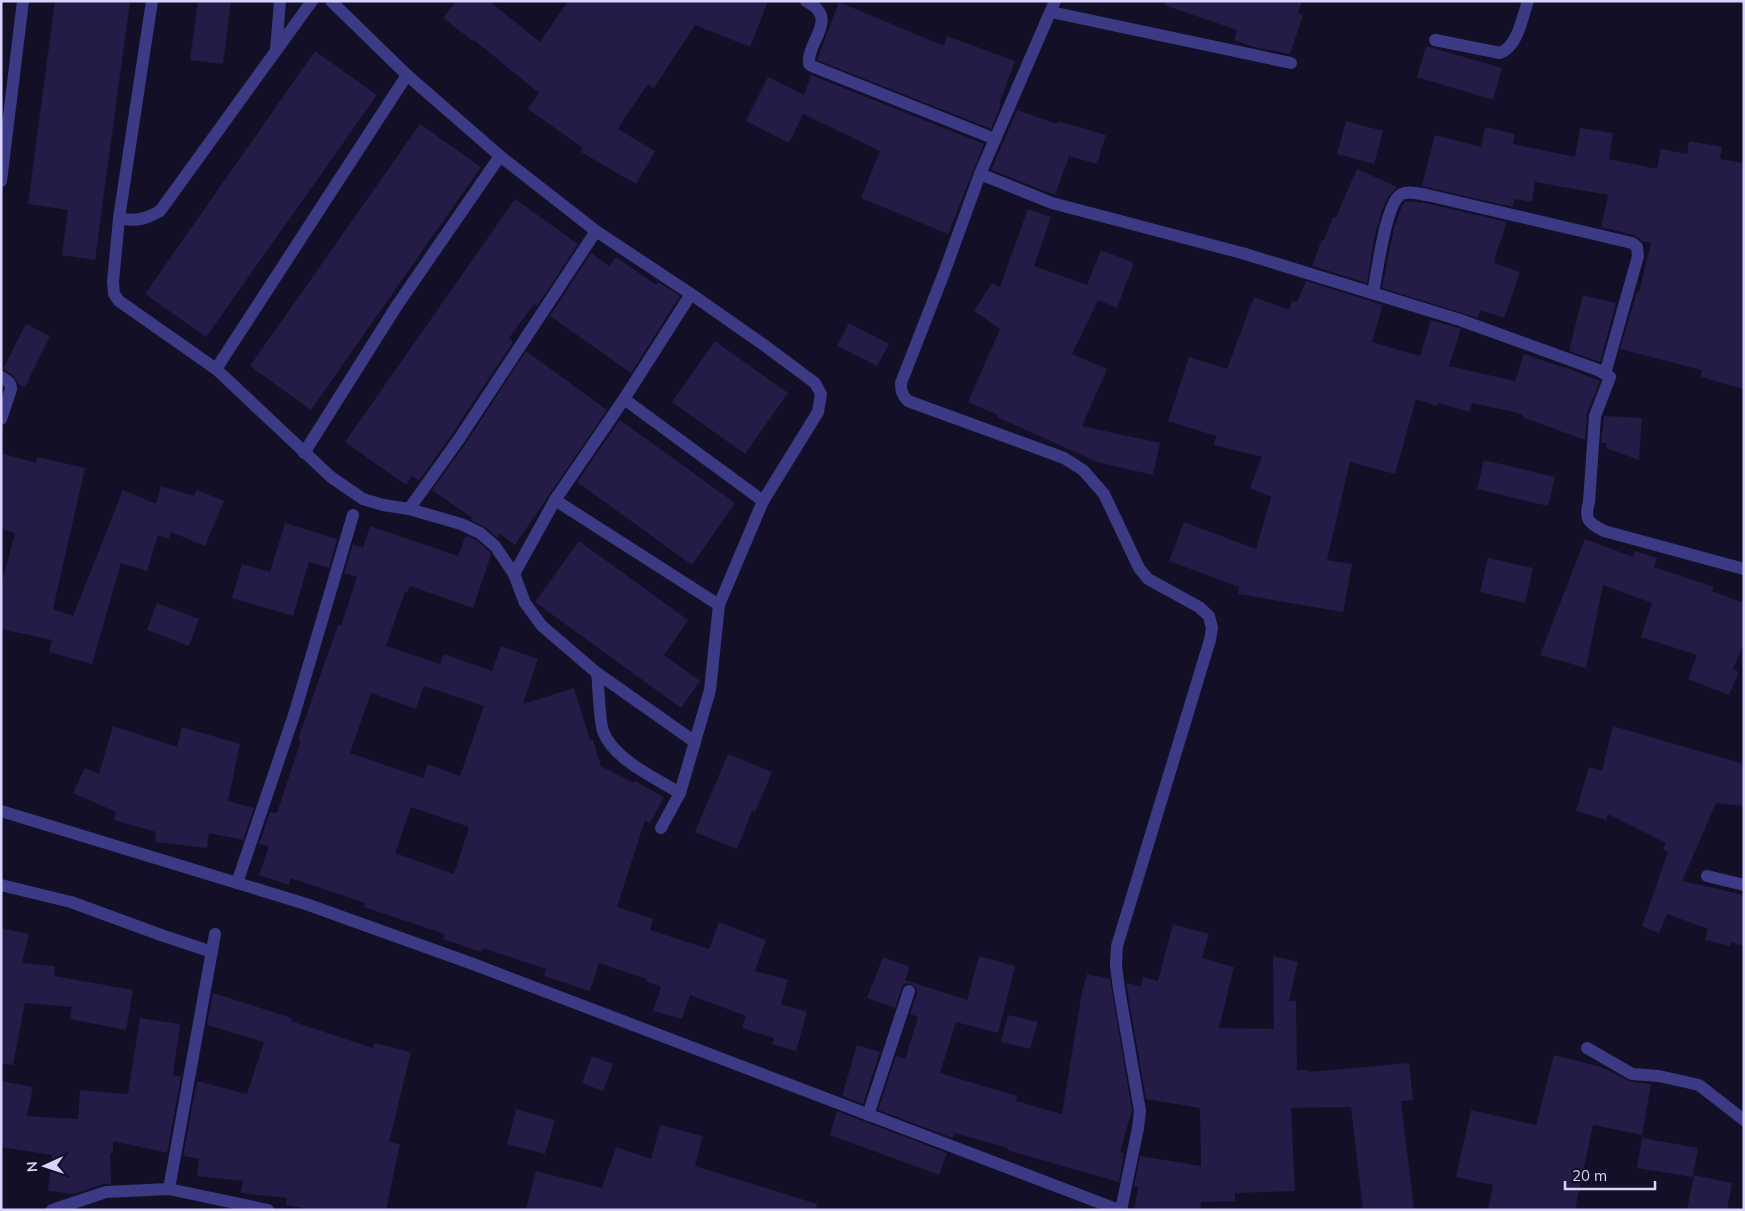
<svg xmlns="http://www.w3.org/2000/svg" width="1745" height="1211" font-family="Mulish,sans-serif">
<style>
.building{fill:#241b47;fill-rule:evenodd}
.lines{fill:none;stroke-linecap:round;stroke-linejoin:round}
.street{stroke:#3d3a85;stroke-width:12}
</style>
<rect width="100%" height="100%" fill="#130f26"/>
<g class="building">
<polygon points="55,1 130,1 95,260 62,255 68,210 28,204"/>
<polygon points="198,1 231,1 223,64 190,60"/>
<polygon points="456,1 489,1 540,42 568,1 768,1 750,47 695,25 654,88 648,84 619,126 620,126 618,129 655,151 636,184 581,152 583,148 528,109 539,93 474,40 473,41 443,18"/>
<polygon points="1165,1 1302,1 1298,13 1303,15 1290,54 1254,47 1234,40 1237,30 1164,5"/>
<polygon points="839,2 944,46 947,36 1015,61 999,104 1001,105 991,129 817,60"/>
<polygon points="1426,46 1502,68 1493,100 1417,77"/>
<polygon points="315,51 377,95 206,337 145,294"/>
<polygon points="811,75 984,144 948,234 861,198 880,151 803,114 789,143 746,121 768,77 804,95"/>
<polygon points="1017,110 1057,124 1058,121 1106,135 1097,164 1069,156 1055,195 991,170"/>
<polygon points="1346,121 1383,131 1374,164 1337,154"/>
<polygon points="420,124 481,167 311,410 250,366"/>
<polygon points="1485,127 1515,134 1513,144 1575,157 1580,128 1613,133 1609,159 1657,169 1661,149 1687,154 1689,141 1722,147 1720,159 1744,163 1744,389 1701,377 1702,370 1620,349 1637,291 1639,292 1651,243 1642,241 1634,235 1601,227 1608,195 1535,182 1532,202 1515,199 1512,207 1422,186 1435,135 1481,147"/>
<polygon points="1357,169 1397,187 1388,197 1382,210 1374,239 1367,283 1312,266 1322,239 1324,240 1333,217 1336,217"/>
<polygon points="515,199 578,244 537,306 534,304 509,338 513,342 452,434 419,481 412,476 406,485 345,442"/>
<polygon points="1406,201 1425,203 1507,222 1494,259 1496,259 1494,263 1520,272 1504,318 1480,310 1478,318 1382,288 1394,228 1402,206"/>
<polygon points="1028,209 1051,217 1034,266 1087,285 1101,250 1134,263 1117,308 1098,300 1072,354 1107,369 1082,426 1160,443 1153,475 1097,462 997,417 998,415 968,402 1000,329 974,311 992,283 1000,287"/>
<polygon points="591,253 609,266 616,257 656,285 658,282 680,296 631,373 550,316"/>
<polygon points="1306,281 1383,305 1372,342 1420,356 1431,320 1461,329 1449,366 1515,381 1524,354 1565,368 1565,367 1600,381 1587,413 1585,440 1522,417 1523,415 1514,412 1472,403 1470,412 1438,403 1437,406 1416,399 1395,474 1350,462 1327,560 1352,564 1343,612 1238,594 1239,587 1169,561 1184,522 1256,549 1271,497 1250,488 1262,457 1214,445 1216,436 1168,421 1189,357 1227,369 1254,297 1289,310 1292,301 1297,302"/>
<polygon points="1583,295 1616,303 1600,362 1569,351"/>
<polygon points="849,323 889,344 877,366 837,346"/>
<polygon points="26,324 50,336 25,387 18,384 13,375 3,369"/>
<polygon points="715,341 788,393 745,454 672,402"/>
<polygon points="526,351 607,410 515,545 499,533 498,538 485,527 471,520 472,518 432,490 466,443"/>
<polygon points="1604,416 1642,418 1639,460 1606,448 1606,443 1601,443"/>
<polygon points="620,420 735,503 692,565 577,482"/>
<polygon points="1,453 36,463 37,457 85,468 53,609 73,616 123,490 156,504 161,486 194,496 197,490 224,501 205,546 171,532 169,539 158,535 147,571 121,563 92,664 49,652 52,640 1,629 1,586 15,533 1,529"/>
<polygon points="1484,460 1555,477 1548,506 1477,489"/>
<polygon points="285,523 337,539 329,568 309,562 293,616 232,598 242,564 270,572"/>
<path d="M370,526L458,556L466,535L476,540L489,551L491,555L473,608L410,586L407,593L405,592L386,646L440,664L444,654L492,671L501,646L538,659L523,704L574,688L590,740H593L601,766L633,783L635,781L664,797L650,823L645,820L617,907L653,919L650,930L709,949L719,922L766,940L755,971L788,980L781,1004L807,1012L796,1051L772,1044L774,1038L742,1028L746,1016L690,995L682,1019L653,1011L661,987L645,981L646,979L599,963L590,991L544,976L546,969L483,948L481,952L443,939L445,934L364,907L365,903L291,878L289,885L259,875L269,846L259,844L270,812L277,813L301,740L298,739L338,625L341,626L357,577L344,573L353,544L363,548ZM424,686L484,706L460,776L428,764L423,778L350,753L371,693L416,709ZM411,807L469,827L454,874L395,853Z"/>
<polygon points="1585,539 1633,557 1635,551 1657,558 1654,567 1714,587 1712,591 1744,603 1744,643 1733,669 1739,672 1729,695 1688,679 1697,655 1641,637 1652,603 1603,585 1586,668 1540,655"/>
<polygon points="579,541 688,620 664,655 700,681 681,708 535,602"/>
<polygon points="1488,558 1533,568 1525,603 1480,592"/>
<polygon points="157,603 199,619 189,646 147,630"/>
<polygon points="113,726 177,747 182,727 240,744 228,801 254,808 243,840 209,833 207,848 155,842 156,832 114,820 116,812 73,793 85,768 99,774"/>
<polygon points="1613,726 1744,764 1744,806 1716,803 1682,881 1744,895 1744,946 1731,942 1730,946 1705,940 1708,929 1667,914 1659,933 1642,926 1668,852 1663,850 1666,843 1608,814 1606,820 1576,811 1589,767 1602,771"/>
<polygon points="728,754 772,772 755,812 752,811 737,849 695,832"/>
<polygon points="1173,924 1209,934 1202,958 1234,967 1219,1028 1274,1029 1273,956 1298,962 1289,1001 1296,1001 1297,1070 1308,1070 1308,1072 1409,1063 1413,1100 1401,1101 1414,1210 1363,1210 1351,1107 1291,1108 1295,1191 1235,1193 1235,1201 1201,1202 1200,1210 1134,1210 1138,1187 1134,1186 1140,1156 1201,1166 1200,1108 1146,1099 1126,983 1141,986 1143,977 1158,981"/>
<polygon points="1,928 29,934 22,963 55,966 54,976 133,990 126,1030 70,1019 72,1007 25,1003 13,1065 1,1064"/>
<polygon points="979,956 1015,966 998,1033 956,1022 940,1073 1017,1096 1016,1101 1062,1114 1082,992 1087,974 1110,979 1132,1110 1120,1152 1124,1153 1119,1182 1007,1150 1008,1148 954,1133 953,1138 878,1110 896,1056 905,1059 918,1017 910,1014 917,993 917,989 912,984 907,983 903,985 895,1008 867,998 883,957 910,967 905,980 967,1000"/>
<polygon points="213,993 292,1018 291,1021 373,1048 374,1043 411,1052 389,1142 400,1144 386,1210 315,1210 286,1205 287,1198 241,1193 243,1181 197,1176 199,1159 183,1156 197,1081 247,1094 264,1042 207,1025"/>
<polygon points="1008,1015 1038,1022 1030,1049 1001,1042"/>
<polygon points="140,1018 180,1024 173,1075 181,1077 167,1153 113,1141 113,1153 110,1153 111,1184 103,1184 74,1194 48,1191 52,1155 1,1147 1,1081 33,1087 27,1116 78,1119 80,1090 128,1094"/>
<polygon points="857,1045 880,1052 863,1104 842,1096"/>
<polygon points="1554,1055 1602,1067 1602,1068 1608,1070 1631,1082 1651,1084 1642,1135 1593,1125 1575,1210 1488,1210 1493,1185 1456,1177 1471,1110 1536,1125"/>
<polygon points="592,1056 613,1064 603,1091 582,1083"/>
<polygon points="516,1109 555,1120 545,1154 507,1144"/>
<polygon points="837,1111 947,1153 939,1175 830,1135"/>
<polygon points="660,1125 703,1136 695,1166 817,1204 816,1210 526,1210 536,1171 602,1188 616,1147 651,1159"/>
<polygon points="1642,1138 1698,1148 1693,1177 1637,1168"/>
<polygon points="1694,1175 1732,1183 1727,1210 1687,1210"/>
</g>
<g class="lines">
<g class="street">
<polyline points="152,1 119,218 113,282 114,294 119,301 216,369 331,477 363,499 383,505 409,509 461,524 480,533 495,546 514,574 525,603 542,626 597,673 695,742"/>
<polyline points="331,1 407,75 500,156 596,231 691,294 764,345 815,383 821,394 818,412 763,501 719,605 710,690 680,793 661,828"/>
<path d="M806,1C841,18 806,42 809,64L814,67L995,139"/>
<path d="M1055,1L980,174L944,273L901,383C901,391 902,395 908,401L1064,458L1083,470L1104,494L1139,568L1148,579L1199,607L1209,616L1212,628L1210,640L1117,946L1116,966L1119,989L1140,1111L1138,1128L1121,1210"/>
<polyline points="1051,12 1291,63"/>
<path d="M1435,40L1500,53C1518,46 1522,18 1528,1"/>
<polyline points="276,50 280,1"/>
<path d="M980,174L1052,203L1242,253L1460,320L1598,370L1610,377L1595,416L1589,502C1584,520 1588,522 1604,531L1744,569"/>
<polyline points="1,181 23,1"/>
<path d="M119,218C135,222 146,219 160,211L312,1"/>
<path d="M1373,293C1377,274 1385,206 1400,195C1408,190 1419,194 1427,195L1632,243L1637,247L1638,256L1605,374"/>
<polyline points="216,369 407,75"/>
<path d="M1,377C6,380 11,382 11,389L1,419"/>
<polyline points="624,399 763,501"/>
<polyline points="304,453 396,307 500,156"/>
<polyline points="555,500 719,605"/>
<polyline points="409,509 459,439 596,231"/>
<polyline points="514,574 555,500 624,399 691,294"/>
<path d="M597,673C599,688 599,719 603,731C613,759 655,778 680,793"/>
<polyline points="1,811 306,904 473,964 1119,1210"/>
<polyline points="1707,876 1744,885"/>
<polyline points="237,883 294,715 353,515"/>
<polyline points="1,885 71,902 161,935 212,952"/>
<polyline points="1587,1048 1632,1074 1659,1076 1699,1085 1744,1120"/>
<polyline points="868,1115 909,991"/>
<polyline points="169,1189 215,934"/>
<polyline points="52,1210 106,1192 169,1189 268,1210"/>
</g>
</g>
<rect width="1745" height="1211" fill="none" stroke="#d9d4ff" stroke-width="5"/>
<g transform="translate(45 1166) rotate(267)" stroke="#130f26" stroke-width="4" paint-order="stroke">
<path d="M0-4L9 19L0 12L-9 19Z" fill="#d9d4ff"/>
<text y="-8" font-size="14" font-weight="bold" text-anchor="middle" fill="#d9d4ff">N</text>
</g>
<path d="M1565 1181v8h90v-8" fill="none" stroke="#d9d4ff" stroke-width="2.5"/>
<text x="1572" y="1181" font-size="15" fill="#d9d4ff" stroke="#130f26" stroke-width="4" paint-order="stroke">20 m</text>
</svg>
